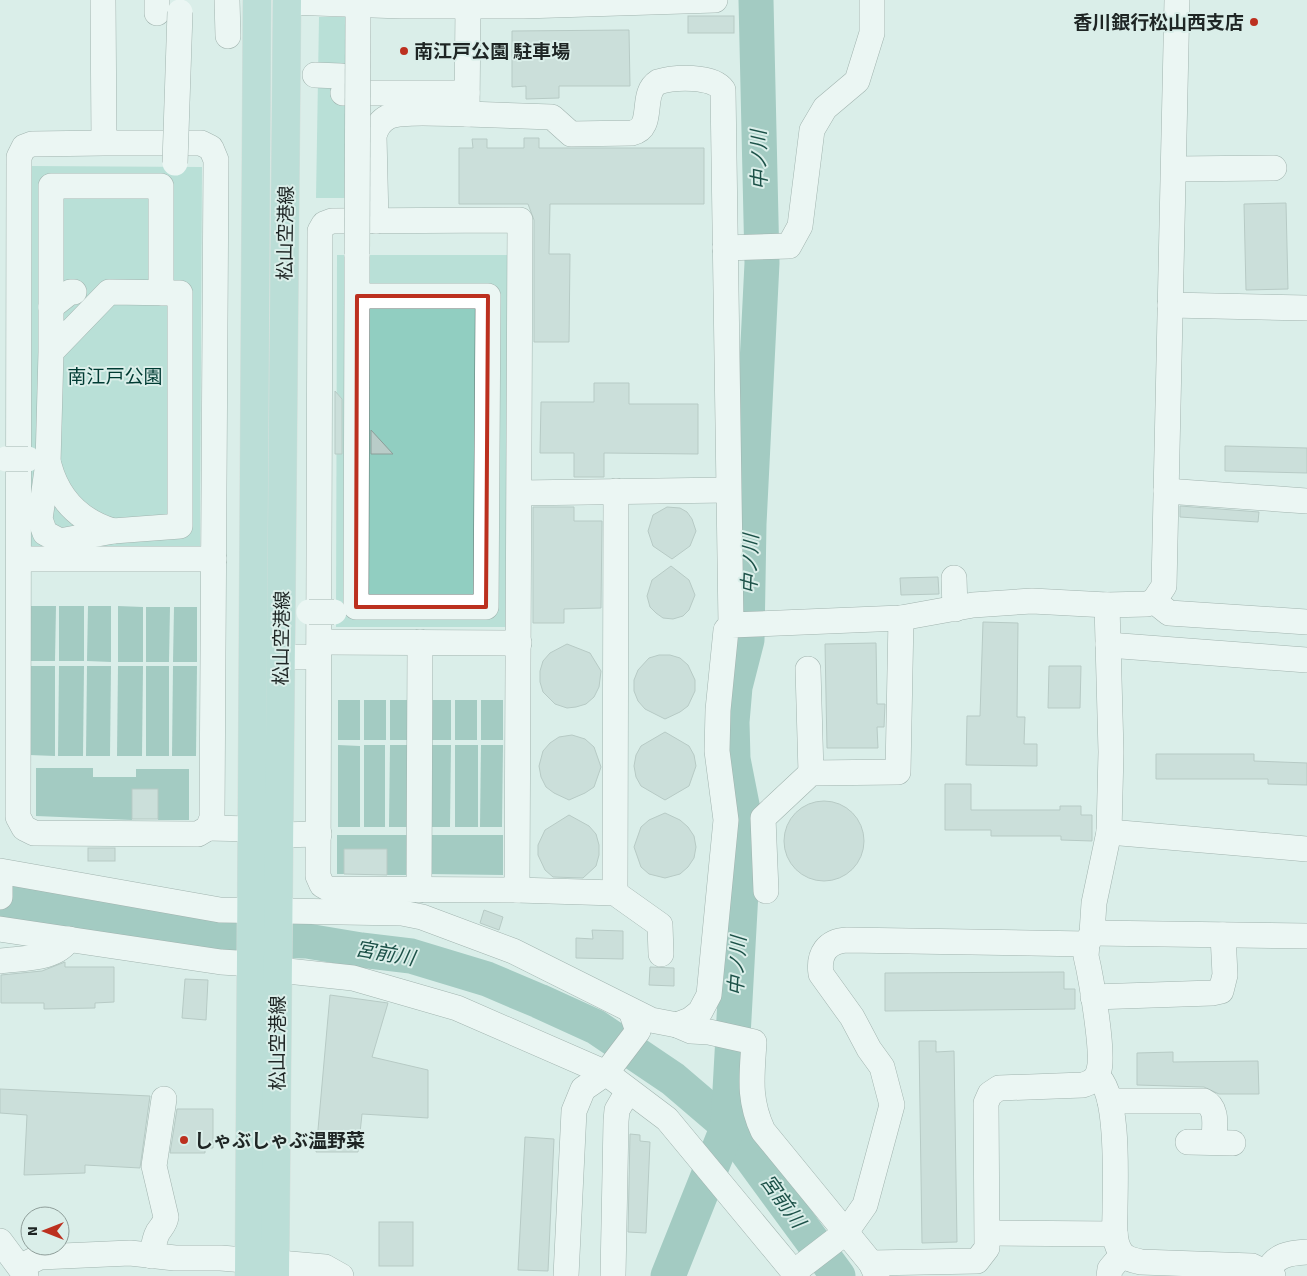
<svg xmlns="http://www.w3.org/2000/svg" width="1307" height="1276" font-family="Signika,'Noto Sans JP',sans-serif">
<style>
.green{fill:#91cec1}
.water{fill:#619f93}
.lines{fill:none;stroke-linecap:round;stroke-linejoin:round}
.river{stroke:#619f93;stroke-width:35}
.building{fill:#b9ccc8;stroke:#8b9e99}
.minor-casing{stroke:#5c6d69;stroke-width:26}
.major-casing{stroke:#c9cbca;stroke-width:29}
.minor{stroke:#fff;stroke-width:25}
.major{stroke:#94cac1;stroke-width:28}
.minor-bridge-casing{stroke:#5c6d69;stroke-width:26;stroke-linecap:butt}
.minor-bridge{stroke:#fff;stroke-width:25}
.marked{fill:none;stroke:#bc301f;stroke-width:4;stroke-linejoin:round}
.poi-dot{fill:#bc301f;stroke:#daeee9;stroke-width:2}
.labels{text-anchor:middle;stroke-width:4;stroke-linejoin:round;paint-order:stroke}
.poi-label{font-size:19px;font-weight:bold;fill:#1e2524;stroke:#daeee9;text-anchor:start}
.street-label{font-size:19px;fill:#1e2524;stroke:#daeee9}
.park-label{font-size:19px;fill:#003b33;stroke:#daeee9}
.water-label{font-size:20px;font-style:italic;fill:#1c5148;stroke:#daeee9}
</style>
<rect width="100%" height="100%" fill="#daeee9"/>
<g class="green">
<polygon points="319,17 351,17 366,99 366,198 316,198"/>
<polygon points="31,166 202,167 200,551 28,550"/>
<polygon points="337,255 509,255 508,627 336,627"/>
</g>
<g class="water">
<polygon points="30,606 56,606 55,661 30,661"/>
<rect x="59" y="606" width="25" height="55"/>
<polygon points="88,606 111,606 111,662 87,661"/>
<polygon points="118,606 143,607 143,662 118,662"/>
<polygon points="146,607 170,607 169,662 146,662"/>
<polygon points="174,607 197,607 197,662 173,662"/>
<polygon points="30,666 55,666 55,756 29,755"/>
<polygon points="59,666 84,666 83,756 58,756"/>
<polygon points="87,666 111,666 110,756 86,756"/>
<polygon points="118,666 143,666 142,756 117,756"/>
<rect x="146" y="666" width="23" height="90"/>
<polygon points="173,666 197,666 196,756 172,756"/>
<rect x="338" y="700" width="22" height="40"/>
<rect x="364" y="700" width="22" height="40"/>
<rect x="390" y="700" width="23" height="40"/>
<rect x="428" y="700" width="23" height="40"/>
<rect x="455" y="700" width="22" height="40"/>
<rect x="481" y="700" width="22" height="40"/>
<polygon points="338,745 360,746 360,827 338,827"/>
<rect x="364" y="745" width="21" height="82"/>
<polygon points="390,745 413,745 412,827 389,827"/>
<polygon points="427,745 451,745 450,827 427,827"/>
<rect x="455" y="745" width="23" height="82"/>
<polygon points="481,745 503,745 502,827 480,827"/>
<polygon points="36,768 93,768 93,777 136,777 136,769 189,769 189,820 158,820 158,789 132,790 132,820 36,816"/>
<polygon points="337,835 414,835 414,875 387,875 386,849 344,849 344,874 337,874"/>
<polygon points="426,835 503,835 503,875 426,874"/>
</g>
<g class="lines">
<g class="river">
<polyline points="0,900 224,939 307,941 361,950 411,956 487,979 539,1001 596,1027 673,1079 728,1126 838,1276"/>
<polyline points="668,1276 728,1126 745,820 733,759 732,722 735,687 747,640 749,524 762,263 756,0"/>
</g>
</g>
<g class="building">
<rect x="688" y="16" width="46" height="17"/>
<polygon points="629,30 630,86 559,86 559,98 526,99 526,86 512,87 512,31"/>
<polygon points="524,138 539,138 539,148 704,148 704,204 550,204 549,254 570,254 569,342 534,342 534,220 528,204 459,204 459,148 473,148 472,139 487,139 487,148 524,148"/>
<polygon points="1286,203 1288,289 1246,290 1244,204"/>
<polygon points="594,383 629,383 629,404 698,404 698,454 604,453 604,477 574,477 574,453 540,453 541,402 594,402"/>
<polygon points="335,391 342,399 342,454 335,454"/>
<polygon points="371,430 393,454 371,454"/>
<polygon points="1225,446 1307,448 1307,473 1225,471"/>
<polygon points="1180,506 1259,512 1258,522 1180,517"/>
<polygon points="533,507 574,507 574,521 602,521 601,608 564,609 564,623 533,623"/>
<polygon points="667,507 680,508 687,512 692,519 696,531 690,546 672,559 653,546 648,531 653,515"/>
<polygon points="671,566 689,580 695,595 689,610 683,616 673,619 663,618 656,613 650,607 647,596 652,580"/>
<polygon points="938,577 939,594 901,595 900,578"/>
<polygon points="983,622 1018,623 1017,717 1025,717 1024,744 1037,744 1037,766 966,765 967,716 980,716"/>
<polygon points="876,643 877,704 885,704 884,727 877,727 878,748 827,748 825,644"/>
<polygon points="567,644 590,653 601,671 599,687 594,697 586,704 576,707 567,708 555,704 543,692 540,682 540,671 543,661 550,653"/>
<polygon points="659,655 670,655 680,658 688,665 695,680 695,691 688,706 680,712 665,719 645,709 638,701 634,691 634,680 638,670 649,658"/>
<polygon points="1049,666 1081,666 1080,708 1048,708"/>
<polygon points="665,732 689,746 694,755 696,766 689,786 665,800 641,786 636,777 634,766 636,755 641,746"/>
<polygon points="572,735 585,739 594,747 601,767 594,787 585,793 569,800 554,793 546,787 541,777 539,766 543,751 550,743 559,737"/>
<polygon points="1156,754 1254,754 1254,761 1307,763 1307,785 1268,784 1268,779 1156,779"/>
<polygon points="945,784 971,784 971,810 1060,810 1060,806 1081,806 1081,815 1092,815 1092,841 1061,840 1061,836 991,836 991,830 945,830"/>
<rect x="132" y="789" width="26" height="30"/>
<circle cx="824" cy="841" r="40"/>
<polygon points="665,813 680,820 688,827 694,836 696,847 694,858 688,867 680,874 665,878 649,874 641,867 634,847 641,827 649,820"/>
<polygon points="569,815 589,826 596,834 599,845 599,855 596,866 583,878 553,877 545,870 538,855 538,845 545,830"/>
<rect x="88" y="848" width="27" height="13"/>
<polygon points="344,849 387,849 387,875 344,874"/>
<polygon points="484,910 503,917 499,930 480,923"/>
<polygon points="592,930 623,931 623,959 576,958 576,938 593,939"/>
<polygon points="65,962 65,967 114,967 114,1002 95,1003 95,1008 44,1009 44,1003 1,1003 1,975 42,971"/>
<polygon points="650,967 674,968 674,986 649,985"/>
<polygon points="1064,972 1064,989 1075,989 1075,1009 885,1011 885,973"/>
<polygon points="185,979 208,980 206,1020 182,1018"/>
<polygon points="330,995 388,1003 372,1057 428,1070 428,1118 362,1114 358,1152 316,1152"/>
<polygon points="919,1041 936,1041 936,1052 954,1051 957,1242 922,1243"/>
<polygon points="1173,1052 1173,1062 1258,1061 1259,1094 1219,1094 1204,1087 1137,1085 1137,1053"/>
<polygon points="0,1089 150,1096 140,1168 85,1165 85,1173 24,1175 27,1115 0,1113"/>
<polygon points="177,1109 213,1109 213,1148 205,1148 205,1153 170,1153"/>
<polygon points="630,1134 640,1135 640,1141 650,1142 646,1233 628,1232"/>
<polygon points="525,1137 554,1139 548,1271 518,1270"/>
<rect x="379" y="1222" width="34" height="44"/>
</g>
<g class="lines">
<g class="minor-casing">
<g id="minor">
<polyline points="103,0 104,143 201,143 211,148 216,160 212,818 208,828 198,834 34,833 24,828 18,817 19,157 24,147 32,144 104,143"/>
<polyline points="157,0 157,13"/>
<polyline points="227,0 228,36"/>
<polyline points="287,2 402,6 523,6 715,0"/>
<polyline points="315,75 341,76"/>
<polyline points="343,93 467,93"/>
<path d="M467,114L552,117L571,134L632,133C656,128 639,94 658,82C674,77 713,75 723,90L731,625"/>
<polyline points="1175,169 1274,168"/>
<polygon points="520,220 517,890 329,889 322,885 318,876 320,231 324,224 332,221"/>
<path d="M376,221L374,136C376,128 380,121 388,117C401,110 450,114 467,114L468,5"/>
<polyline points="725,248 789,246 800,226 812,130 825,108 857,81 872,33 872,0"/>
<polyline points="357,296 488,296 486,607 356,607 357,296 357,254"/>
<polyline points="1170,305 1307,308"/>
<polyline points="51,307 70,292 74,292"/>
<polyline points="51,352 109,292 180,293 180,526 113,531 60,541 45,533 40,519 48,463 51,352 51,186 161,186 161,293"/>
<path d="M49,465C58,499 80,521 113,531"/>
<polyline points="1166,491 1307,501"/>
<polyline points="520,493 727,490"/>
<polyline points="19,559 214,559"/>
<polyline points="954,578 955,609"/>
<polyline points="1154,601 1169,613 1307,622"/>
<polyline points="320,642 519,643"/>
<polyline points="1108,645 1307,660"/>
<polyline points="281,657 304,657 302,657"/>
<polyline points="808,669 811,773"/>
<polyline points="208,828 253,829"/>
<polyline points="1109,832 1307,849"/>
<polyline points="279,835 319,834"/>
<polyline points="0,871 220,910 402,913 422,917 513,951 651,1020 677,1025 690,1020 700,1012 709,995 726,820 717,751 718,710 726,630 731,625 901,618 973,605 1032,601 1107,605 1147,604 1154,601 1164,586 1177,0"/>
<polyline points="0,882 0,897"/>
<polyline points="419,890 420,642"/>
<polyline points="517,890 615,893 660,925 661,954"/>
<polyline points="766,891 763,818 811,773 898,772 901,618"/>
<polyline points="615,893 616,491"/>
<polyline points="0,929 221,962 253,964"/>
<polyline points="1092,933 1307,936"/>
<path d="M0,961C23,958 56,960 69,939"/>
<polyline points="278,970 353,978 457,1008 606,1073 667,1119 797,1276"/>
<polyline points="1093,997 1212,993 1221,991 1225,975 1223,935"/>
<path d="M677,1025L691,1031L709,1032L754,1042C752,1076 748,1099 763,1131L871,1263L877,1276"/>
<path d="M1097,1076C1120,1094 1115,1182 1115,1211C1115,1223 1113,1238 1119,1249C1123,1258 1132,1260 1141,1262L1252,1266L1273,1276"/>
<path d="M1110,1101H1204C1219,1108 1214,1127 1214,1142"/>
<polyline points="1188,1142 1233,1143"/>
<polyline points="988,1233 1115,1234"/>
<polyline points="0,1241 26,1276"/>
<path d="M152,1256C153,1248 154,1239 158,1232C162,1226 165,1224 166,1217L154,1166L164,1099"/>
<path d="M871,1263L977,1261L987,1248L986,1103L990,1094L999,1088L1083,1085C1092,1082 1097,1079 1099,1070C1104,1053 1091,977 1086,956L1087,944L1092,933L1094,903L1109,832L1111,752L1107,605"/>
<polyline points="21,1266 40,1257 130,1253 175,1258 221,1258 325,1267 341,1276"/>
<path d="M794,1272L846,1232L865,1205L892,1105L882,1067L869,1049L852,1017L821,974C818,954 827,941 847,940L1087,944"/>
<path d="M1267,1272C1276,1255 1288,1253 1307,1252"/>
<polyline points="566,1276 574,1111 583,1089 606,1073 638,1031 631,1011"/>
<polyline points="613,1276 616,1121 617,1110 628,1091"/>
<polyline points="1109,1276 1110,1269 1122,1255"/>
</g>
</g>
<g class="major-casing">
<g id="major">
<polyline points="249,1276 257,0"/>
<polyline points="275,1276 287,0"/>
</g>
</g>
<use href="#minor" class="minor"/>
<use href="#major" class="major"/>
<g class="minor-bridge-casing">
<g id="minor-bridge">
<polyline points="175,163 180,12"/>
<polyline points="357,254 358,17"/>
<polyline points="6,459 28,459"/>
<polyline points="309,612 334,612"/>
</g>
</g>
<use href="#minor-bridge" class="minor-bridge"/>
</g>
<path d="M0 0H1307V1276H0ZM357,296H488L486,607H356Z" fill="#daeee9" fill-opacity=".55" fill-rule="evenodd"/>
<path class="marked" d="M357,296H488L486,607H356Z"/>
<g class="poi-dot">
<circle cx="1254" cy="22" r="5"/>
<circle cx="404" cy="51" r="5"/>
<circle cx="184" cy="1140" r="5"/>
</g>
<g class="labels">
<g class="poi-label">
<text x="1244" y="29" text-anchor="end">香川銀行松山西支店</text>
<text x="414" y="58">南江戸公園 駐車場</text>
<text x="194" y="1147">しゃぶしゃぶ温野菜</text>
</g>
<g class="street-label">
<text transform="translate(285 233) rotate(-89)" y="7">松山空港線</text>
<text transform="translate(281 638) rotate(-89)" y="7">松山空港線</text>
<text transform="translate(277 1043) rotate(-90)" y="7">松山空港線</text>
</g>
<g class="park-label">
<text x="115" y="383">南江戸公園</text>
</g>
<g class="water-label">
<text transform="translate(759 160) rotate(-91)" y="7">中ノ川</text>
<text transform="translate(750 564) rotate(-88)" y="7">中ノ川</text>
<text transform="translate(385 953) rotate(10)" y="7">宮前川</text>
<text transform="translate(737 966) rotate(-87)" y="7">中ノ川</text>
<text transform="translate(783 1201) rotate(54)" y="7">宮前川</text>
</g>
</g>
<g transform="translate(45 1231) rotate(270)"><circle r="24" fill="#daeee9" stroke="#8f9e9a"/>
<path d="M0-4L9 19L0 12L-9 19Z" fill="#bc301f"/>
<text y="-8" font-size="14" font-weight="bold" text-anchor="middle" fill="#1e2524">N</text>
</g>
</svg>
